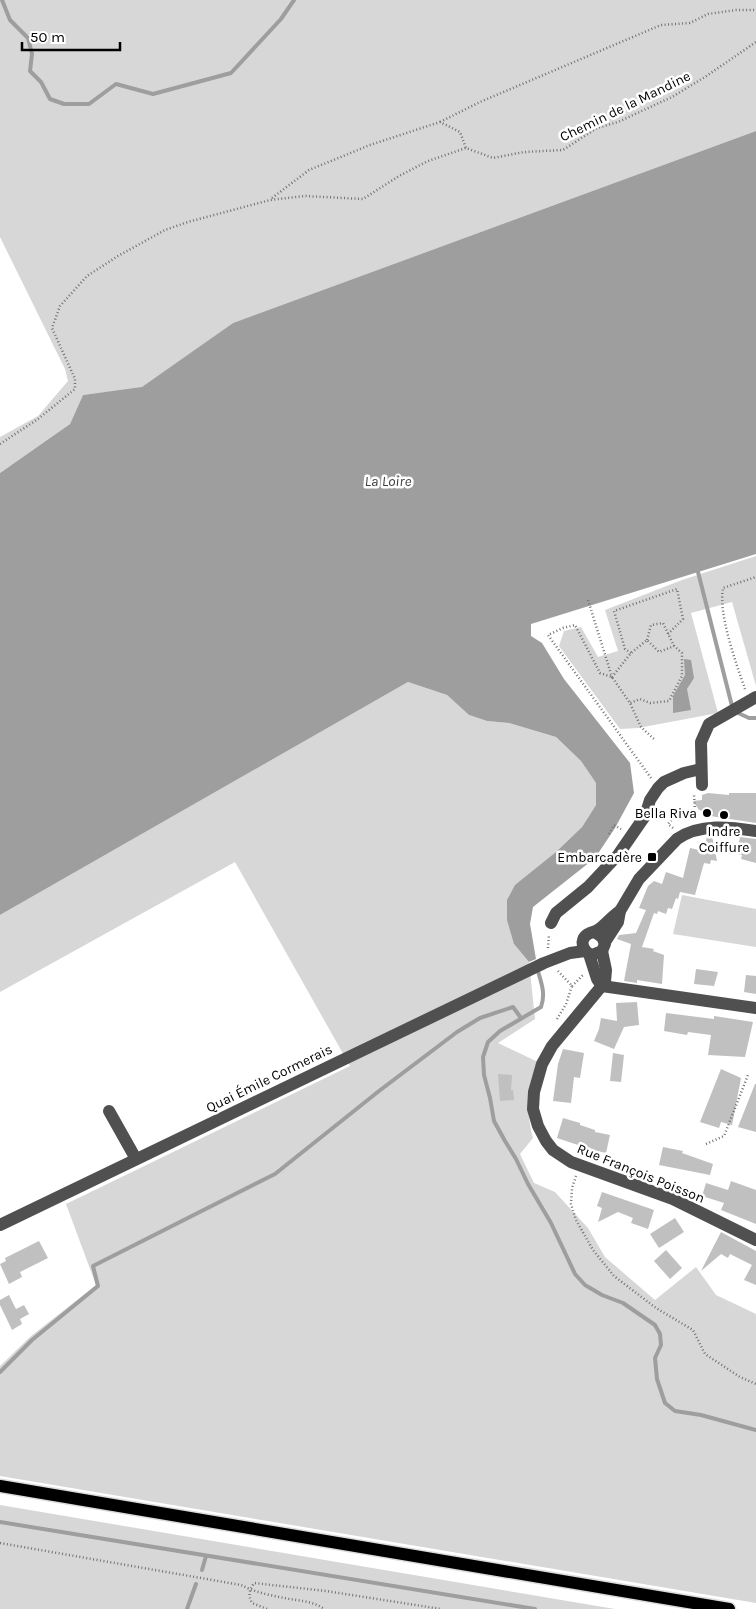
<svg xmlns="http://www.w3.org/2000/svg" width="756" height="1609" font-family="Karla,sans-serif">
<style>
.green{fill:#d7d7d7}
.water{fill:#9e9e9e}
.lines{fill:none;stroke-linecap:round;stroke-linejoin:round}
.stream{stroke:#9e9e9e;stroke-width:4}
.building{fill:#c0c0c0}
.major-casing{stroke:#dbdbdb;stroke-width:15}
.path{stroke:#727272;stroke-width:2.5;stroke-dasharray:1 2.5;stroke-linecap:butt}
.minor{stroke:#505050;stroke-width:12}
.major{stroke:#000;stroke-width:12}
.poi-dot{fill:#000;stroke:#fff;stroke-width:2}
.labels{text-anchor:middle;stroke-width:5;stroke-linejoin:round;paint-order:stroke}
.street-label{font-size:14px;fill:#000;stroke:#fff}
.poi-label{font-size:14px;fill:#000;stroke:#fff;text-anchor:end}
.water-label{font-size:15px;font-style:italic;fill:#3f3f3f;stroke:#fff}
</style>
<rect width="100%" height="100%" fill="#fff"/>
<g class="green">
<polygon points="0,0 756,0 756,131 233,323 142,388 83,395 70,424 0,473 0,437 38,416 68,381 65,369 0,237"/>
<polygon points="756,556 756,686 732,602 691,613 718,713 638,728 620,729 559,646 564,631 581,627 598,657 618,651 605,610 682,580"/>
<path d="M408,682L447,695L469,715L487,721L509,723L556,737L581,761L596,783V805L582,827L556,852L514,944L529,962L535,1019L498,1043L538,1062C525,1091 526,1108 533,1138L520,1154L534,1183L555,1192L588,1228L605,1257L655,1300L696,1267L716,1295L756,1314V1603L0,1476V1366L31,1336L96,1285L66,1204L350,1066L235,862L0,992V915Z"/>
<polygon points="682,895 756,909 756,947 673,934"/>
<polygon points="0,1505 615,1609 0,1609"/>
</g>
<g class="water">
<polygon points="756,131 756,554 531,624 531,636 542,643 564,679 630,763 634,793 615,828 595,858 533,907 530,924 536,959 529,962 514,944 507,920 507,900 515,885 556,852 582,827 596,805 596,783 581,761 556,737 509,723 487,721 469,715 447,695 408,682 0,915 0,473 70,424 83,395 142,387 233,323"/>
<polygon points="684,659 691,660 694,678 687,689 691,710 673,713 673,696 685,675"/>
</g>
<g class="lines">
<g class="stream">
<polyline points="2,0 10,20 28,38 32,54 30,71 41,82 50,99 64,104 89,104 116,84 153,94 231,73 281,19 294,0"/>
<polyline points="697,568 732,706"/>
<polyline points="738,713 749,718 756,718"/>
<path d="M537,968C541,982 546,993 541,1007L500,1031L488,1042L483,1057L484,1075L490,1098L494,1121L505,1141L516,1159L528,1184L551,1223L575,1274L585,1285L602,1295L623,1303L655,1325L660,1334L661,1345L655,1358L657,1379L665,1403L675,1411L701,1415L756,1430"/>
<polyline points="0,1372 32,1340 98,1286 93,1266 275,1174 379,1091 457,1032 480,1018 513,1007 521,1018"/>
<polyline points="0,1522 535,1609"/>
<polyline points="202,1570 206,1556"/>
<polyline points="187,1609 196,1584"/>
</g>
</g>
<g class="building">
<polygon points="708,793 729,795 729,793 756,793 756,823 704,815 704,811 699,810 693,801 702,800 702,795"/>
<polygon points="707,836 712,836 717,861 711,860 710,864 704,863 695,895 680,892 678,899 676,898 672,909 668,908 666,914 658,911 657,914 654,913 642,947 654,949 653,951 664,955 662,984 637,980 637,983 624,981 631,944 617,939 619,935 636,933 646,910 639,908 648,886 654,881 662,884 666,872 683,878 690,848 704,851"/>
<polygon points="740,837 756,839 756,863 741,859 742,855 737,854"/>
<polygon points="696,969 718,972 714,986 694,984"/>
<polygon points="746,975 756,976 756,994 744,992"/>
<polygon points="637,1002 639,1025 624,1027 614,1049 594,1041 599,1029 601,1018 617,1021 616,1003"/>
<polygon points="666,1013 714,1019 714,1016 753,1022 745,1057 708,1055 711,1035 688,1032 687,1035 664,1031"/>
<polygon points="563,1049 584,1053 580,1078 574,1077 571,1103 553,1101 558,1064"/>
<polygon points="613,1053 624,1055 621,1082 610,1081"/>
<polygon points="721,1069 741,1078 732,1125 721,1122 719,1128 700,1122"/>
<polygon points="498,1074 512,1075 511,1090 513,1090 514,1100 500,1101"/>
<polygon points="755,1084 756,1084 756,1132 738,1127"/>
<polygon points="563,1118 580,1123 580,1125 595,1130 595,1132 610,1135 606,1153 589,1149 588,1152 577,1149 578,1145 557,1138"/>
<polygon points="663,1147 683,1151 682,1153 713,1164 710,1175 659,1165"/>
<polygon points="731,1181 756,1190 756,1224 721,1210 724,1203 702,1196 706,1183 728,1190"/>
<polygon points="602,1192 654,1210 648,1229 631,1223 633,1218 618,1212 598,1222 602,1208 597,1206"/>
<polygon points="675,1218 684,1232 659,1248 650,1234"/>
<polygon points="721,1232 756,1251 756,1285 744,1280 752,1265 730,1254 728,1258 721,1254 701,1271"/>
<polygon points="39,1241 48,1258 20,1272 22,1277 9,1284 0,1264 6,1261 5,1258"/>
<polygon points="666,1250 682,1268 670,1279 654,1261"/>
<polygon points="9,1295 16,1309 24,1305 29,1314 20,1319 22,1324 12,1330 0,1305 0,1300"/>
</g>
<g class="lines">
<g class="major-casing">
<polyline id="major" points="0,1486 729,1609"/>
</g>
<g class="path">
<polyline points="440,122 480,102 661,25 690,23 708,14 736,10 756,10"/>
<polyline points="272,198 309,170 370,145 440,122 460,132 466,148"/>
<polyline points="0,444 38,419 75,389 75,379 52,328 60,306 87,276 118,256 165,230 188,222 270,200 305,196 363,199 399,176 428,161 466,148 493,158 524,152 563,150 597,128 618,122 672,97 705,77 756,42"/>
<polyline points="588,600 612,677 631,653 647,640 659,652 674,646 682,653 682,676 669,701 650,703 640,699 630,703"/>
<polyline points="647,640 651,625 663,623 674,646"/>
<polyline points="631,653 625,649 614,611 677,589 683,619 668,634"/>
<path d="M745,689C736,663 718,614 723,588L756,577"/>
<polyline points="651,778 548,635 563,628 575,625 600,673 612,677 630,703 641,727 655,740"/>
<polyline points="673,828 668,824 673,818 695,812 694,795"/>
<polyline points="609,834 614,825 621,829"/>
<polyline points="548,948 549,934"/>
<polyline points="572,986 583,975"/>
<polyline points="557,1019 566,1004 572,986 558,971"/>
<polyline points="706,1144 724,1136 748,1075"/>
<polyline points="576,1176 572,1188 571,1204 576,1220 593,1250 614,1276 656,1308 693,1330 705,1354 740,1377 756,1384"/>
<path d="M0,1543L241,1585C256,1593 274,1596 290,1599C302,1601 315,1602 324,1609"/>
<path d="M267,1609L252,1603C248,1595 249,1591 254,1583L326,1591L441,1609"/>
</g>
<g class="minor">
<polyline points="702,785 701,742 709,724 756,697"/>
<polyline points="551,923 556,913 588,887 618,855 645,816 650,800 658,788 664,782 684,773 701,769"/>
<path d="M595,932L602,937L605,944L602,951L592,955C583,952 578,940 588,934C592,932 595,932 599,929C607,923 612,916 620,911"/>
<path d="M605,942L618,922L620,911L639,879L677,839C700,823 730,827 756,831"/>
<polyline points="602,951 606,970 605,982 552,1046 542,1064 534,1092 533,1109 538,1126 546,1141 553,1150 571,1162 673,1199 756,1240"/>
<polyline points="589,954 597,979 602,986"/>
<polyline points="602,986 756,1008"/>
<polyline points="109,1111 136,1159"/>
<polyline points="0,1225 544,963 570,953 585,951"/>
</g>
<use href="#major" class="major"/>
</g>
<g class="poi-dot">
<circle cx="707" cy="813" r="5"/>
<circle cx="724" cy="815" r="5"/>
<rect x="647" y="852" width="10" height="10" rx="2.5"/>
</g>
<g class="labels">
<g class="street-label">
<text transform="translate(625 106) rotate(-26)" y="5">Chemin de la Mandine</text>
<text transform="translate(269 1078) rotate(-26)" y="5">Quai Émile Cormerais</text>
<text transform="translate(641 1173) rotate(22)" y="5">Rue François Poisson</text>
</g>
<g class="poi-label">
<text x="697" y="818">Bella Riva</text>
<text x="724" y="836" text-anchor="middle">Indre<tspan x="724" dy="16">Coiffure</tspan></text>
<text x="642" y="862">Embarcadère</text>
</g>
<g class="water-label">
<text x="388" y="486">La Loire</text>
</g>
</g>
<path d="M22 42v8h98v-8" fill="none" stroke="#000000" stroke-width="2.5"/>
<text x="30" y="42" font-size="15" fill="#000000" stroke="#ffffff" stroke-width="4" paint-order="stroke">50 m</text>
</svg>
